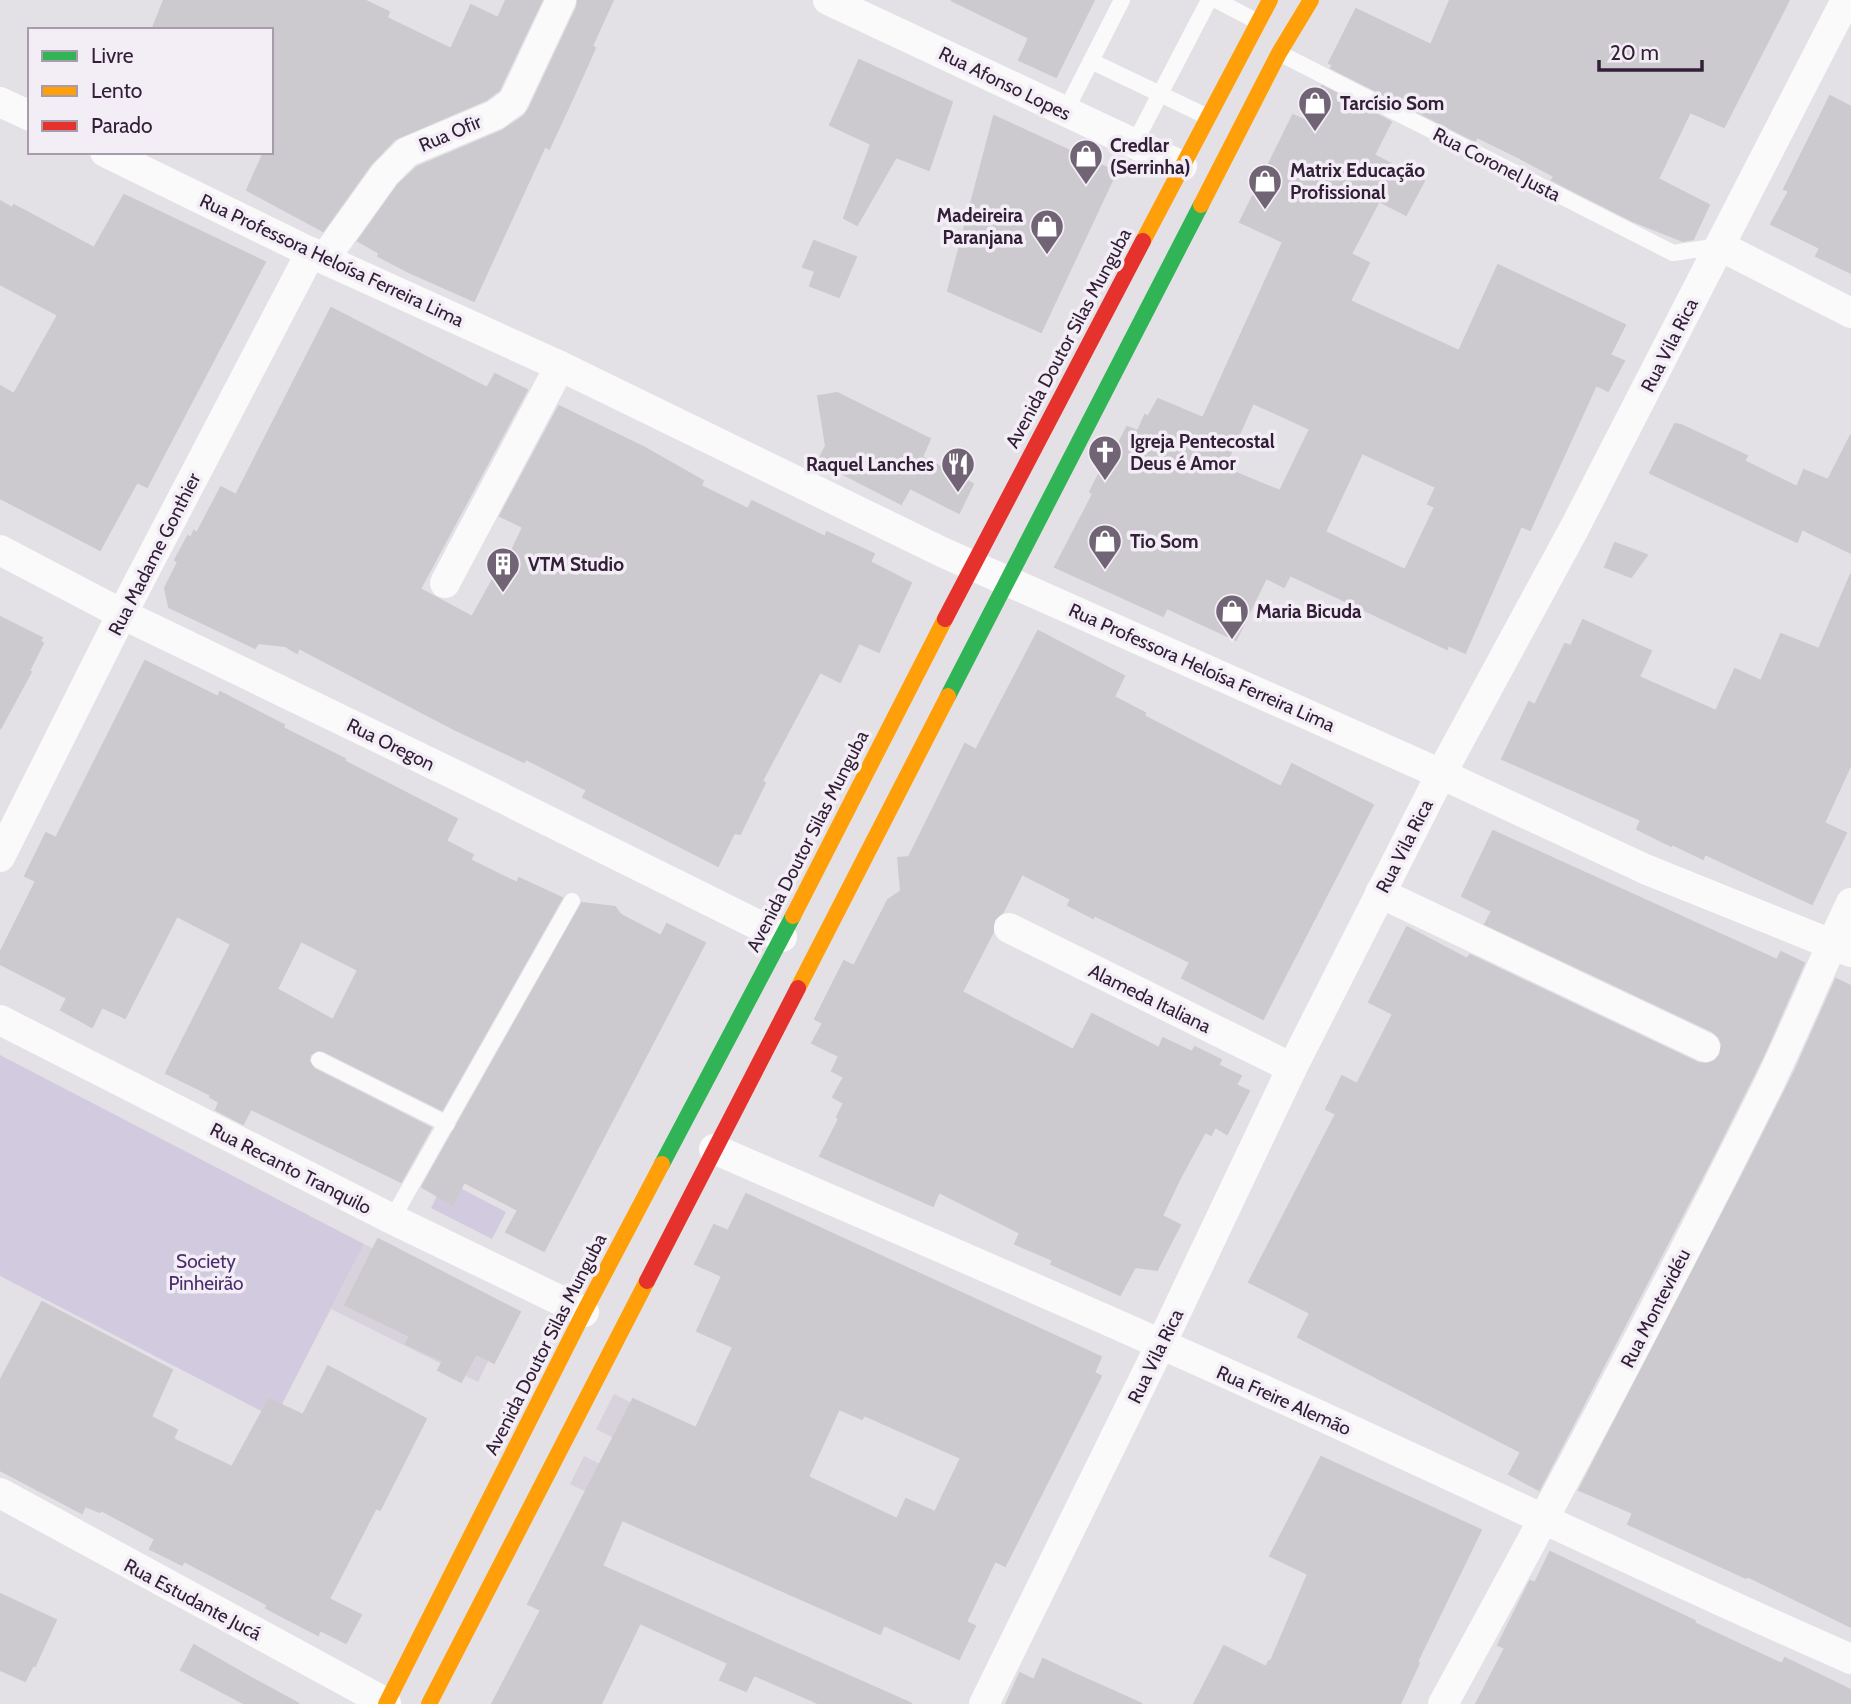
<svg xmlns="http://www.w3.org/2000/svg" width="1851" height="1704" font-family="Cabin,sans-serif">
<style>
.built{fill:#d8d2dc}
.green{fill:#d2cadf}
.building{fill:#cdcacf;stroke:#cdcacf;stroke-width:2;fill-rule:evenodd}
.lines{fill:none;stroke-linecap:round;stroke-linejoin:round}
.lane{stroke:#fbfafb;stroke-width:16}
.street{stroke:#fbfafb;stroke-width:30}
.fast{stroke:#30b455;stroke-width:16}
.slow{stroke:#ff9f0a;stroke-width:16}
.jam{stroke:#e5322d;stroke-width:16}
.labels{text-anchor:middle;stroke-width:7;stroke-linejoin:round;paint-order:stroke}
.street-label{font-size:19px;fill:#332038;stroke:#f3eef6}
.poi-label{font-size:19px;font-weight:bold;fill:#332038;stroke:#f3eef6;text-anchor:start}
.park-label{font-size:19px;fill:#4b2d6d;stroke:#f3eef6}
</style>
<rect width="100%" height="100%" fill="#e4e1e6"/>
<g class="built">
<polygon points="364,1244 510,1316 478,1382 331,1309"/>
<polygon points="614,1394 680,1426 662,1462 596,1429"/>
<polygon points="584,1456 664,1495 651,1523 570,1484"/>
</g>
<g class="green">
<polygon points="0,1055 364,1244 275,1418 0,1276"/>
<polygon points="445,1180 506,1212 492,1239 431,1208"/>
</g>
<g class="building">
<polygon points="164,0 364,0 389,12 387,18 451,49 471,5 498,18 506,0 542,0 499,90 486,100 395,139 371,164 323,231 247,190 264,152 271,152 271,30 152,30"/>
<polygon points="578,0 613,0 592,46 595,48 574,95 549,149 545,146 474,301 409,272 378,256 379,253 358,241 398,185 417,167 502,131 524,116 529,109 577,7"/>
<polygon points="951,0 1094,0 1056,77 1019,60 1029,38"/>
<polygon points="1450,0 1789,0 1724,127 1690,112 1658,179 1709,205 1693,239 1683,241 1633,221 1552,180 1554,176 1514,155 1477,137 1475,141 1331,68 1333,65 1329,63 1356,9 1431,45"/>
<polygon points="859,60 952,102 929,170 896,157 857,225 844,218 871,144 830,125"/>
<path d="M1322,86L1391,122L1374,155L1424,181L1406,215L1379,201L1351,254L1369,263L1350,301L1459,351L1498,265L1625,325L1610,355L1624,361L1608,391L1596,385L1530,530L1521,526L1465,653L1448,645L1447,649L1290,575L1284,587L1266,578L1236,640L1167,608L1163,616L1055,567L1093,494L1090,492L1105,462L1108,465L1127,427L1138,431L1145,415L1148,417L1158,399L1203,418L1283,242L1240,222L1293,115L1304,120ZM1253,403L1310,429L1280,491L1224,468ZM1362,453L1436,487L1428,504L1435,507L1405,570L1325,532Z"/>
<polygon points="1830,96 1851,107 1851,273 1816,256 1820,248 1771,224 1789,191 1784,189"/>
<polygon points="994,116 1116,172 1041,332 948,291"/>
<polygon points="124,195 265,262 147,487 137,482 100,550 0,498 0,386 14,394 58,315 0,284 0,201 12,208 14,205 94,248"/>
<polygon points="814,241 856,257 839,297 810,286 815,271 803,267"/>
<polygon points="331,308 487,388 495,374 527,390 420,589 472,617 497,572 501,574 523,527 500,516 559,406 645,448 703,481 701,486 748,509 752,501 825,537 827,532 874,554 870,562 911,583 879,652 859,643 840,682 820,672 762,781 765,783 740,834 734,833 718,866 583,797 587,790 526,759 524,762 454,729 299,648 297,653 285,646 258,643 255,648 169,607 165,588 178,562 175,560 188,536 191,538 194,531 197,533 221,487 236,495"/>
<polygon points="837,393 930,439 922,457 973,484 959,513 910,488 901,504 818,461 826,446 818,396"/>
<polygon points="1675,424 1681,425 1747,456 1744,461 1797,487 1804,470 1828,480 1851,435 1851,553 1802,529 1797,542 1650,473"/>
<polygon points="1615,543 1647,555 1631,577 1605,567"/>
<polygon points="1851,574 1851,764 1824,823 1846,833 1812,904 1705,854 1703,859 1672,844 1671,846 1637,829 1641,820 1502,759 1529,702 1535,705 1565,644 1571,646 1583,620 1651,651 1639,677 1716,711 1735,669 1761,681 1781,634 1819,649"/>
<polygon points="0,617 42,638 40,641 43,643 29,671 31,672 0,729"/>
<polygon points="1038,631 1124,676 1114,697 1145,713 1144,716 1198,744 1281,787 1292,764 1373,805 1263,1019 1182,978 1190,962 1094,915 1093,918 1068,905 1071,899 1022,874 1003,912 994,920 993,932 962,992 1073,1050 1092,1014 1159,1048 1163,1038 1192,1052 1195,1047 1221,1060 1218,1065 1241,1076 1236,1085 1249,1091 1227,1134 1215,1127 1211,1135 1205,1132 1179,1180 1162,1216 1180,1225 1157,1270 1135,1267 1120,1295 1051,1264 1053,1260 1015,1244 1020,1233 939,1192 933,1206 820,1156 839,1119 837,1117 844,1103 833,1097 844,1077 832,1071 839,1056 812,1043 823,1023 815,1019 844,961 854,966 888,900 901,891 898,858 909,857 965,744 976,750"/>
<path d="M145,661L218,697L220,692L284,725L283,728L345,759L344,761L457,819L446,841L473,855L470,860L517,883L519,878L562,898L442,1110L324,1051L318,1050L310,1055L309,1061L314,1069L431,1128L401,1182L251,1109L243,1124L216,1110L219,1102L210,1097L211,1095L166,1073L231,944L177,916L125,1018L102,1007L92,1027L61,1010L67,998L0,964V953L36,881L25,876L46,833L56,838ZM301,941L358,970L333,1020L277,989Z"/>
<polygon points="1493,831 1777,960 1781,952 1804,963 1763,1056 1713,1156 1539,1490 1509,1474 1521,1452 1298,1337 1310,1313 1249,1282 1336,1114 1326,1109 1342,1076 1357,1084 1393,1014 1369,1002 1407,927 1467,959 1470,955 1698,1063 1707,1064 1715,1061 1720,1055 1722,1045 1719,1037 1712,1031 1485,924 1492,911 1462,896"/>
<polygon points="582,903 615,907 621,915 661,936 667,924 705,943 544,1251 506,1232 518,1210 464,1182 453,1205 422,1187"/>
<polygon points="1836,979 1851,986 1851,1627 1747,1576 1746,1578 1628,1524 1633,1513 1579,1490 1744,1172 1795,1071"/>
<path d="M746,1194L1101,1357L1094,1373L1101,1376L1005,1566L995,1561L966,1622L975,1626L959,1659L884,1625L880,1634L622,1520L602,1566L912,1704H820L754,1675L746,1691L720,1680L728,1663L640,1623L601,1704H492L541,1610L528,1604L633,1399L696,1428L733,1347L697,1331L722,1276L695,1264L714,1225L728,1231ZM839,1409L862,1419L864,1415L961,1458L935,1512L906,1499L897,1519L808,1477Z"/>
<polygon points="378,1239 520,1312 494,1363 476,1354 461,1382 438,1370 443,1361 406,1344 410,1336 345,1305"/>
<polygon points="42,1302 172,1370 151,1417 177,1430 173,1439 232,1467 269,1399 303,1415 328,1366 426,1419 380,1510 376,1508 329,1599 361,1615 346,1643 320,1630 318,1635 266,1608 268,1605 184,1561 182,1565 150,1549 155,1539 101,1510 100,1512 85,1506 82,1513 0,1470 0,1381"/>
<polygon points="1321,1457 1481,1530 1417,1662 1419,1663 1400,1704 1194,1704 1224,1646 1266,1667 1269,1661 1271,1661 1308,1574 1270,1556"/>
<polygon points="1550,1552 1695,1621 1694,1623 1782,1664 1785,1658 1851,1690 1851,1704 1476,1704 1505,1648 1498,1645 1530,1581 1535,1583"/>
<polygon points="0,1594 56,1620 35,1666 33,1665 25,1681 0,1670"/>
<polygon points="194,1645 248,1676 299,1704 245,1704 181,1670"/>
<polygon points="1043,1659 1077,1675 1142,1704 1006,1704 1020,1673 1034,1680"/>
</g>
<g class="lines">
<g class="lane">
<polyline points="1216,0 1258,22"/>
<polyline points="1279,53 1673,253 1720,246"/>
<polyline points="1091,61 1208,117"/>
<polyline points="1065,112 1122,0"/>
<polyline points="1134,144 1209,0"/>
<polyline points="319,1060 447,1124"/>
<polyline points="392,1219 572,901"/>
</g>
<g class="street">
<polyline points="828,0 1182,166"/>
<polyline points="0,102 30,116"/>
<polyline points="105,152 324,259 560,366 942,552 1441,774 1645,869 1851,952"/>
<polyline points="1720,246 1851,313"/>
<polyline points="324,259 385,174 407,152 495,115 513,102 561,0"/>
<polyline points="0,550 122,614 470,782 782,937"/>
<polyline points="445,583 560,366"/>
<polyline points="0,857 122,614 311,252"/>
<polyline points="1380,893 1705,1047"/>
<polyline points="1009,928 1292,1068"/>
<polyline points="0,1020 392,1219 584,1312"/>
<path d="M714,1149C934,1245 1155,1339 1373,1440C1532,1513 1690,1589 1851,1659"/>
<polyline points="0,1493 386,1703"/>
<polyline points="984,1704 1161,1344 1292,1068 1441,774 1575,527 1846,0"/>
<path d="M1443,1704C1555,1500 1664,1295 1768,1086C1797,1026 1822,964 1851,903"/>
</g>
<g class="fast">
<polyline points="948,696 1201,205"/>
<polyline points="662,1164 793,916"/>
</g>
<g class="slow">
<polyline points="1201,205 1279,53 1311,0"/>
<polyline points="1143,241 1270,0"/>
<polyline points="793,916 945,619"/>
<polyline points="798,988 948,696"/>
<polyline points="386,1704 584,1312 662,1164"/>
<polyline points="429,1704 647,1281"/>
</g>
<g class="jam">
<polyline points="945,619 1143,241"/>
<polyline points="647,1281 798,988"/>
</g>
</g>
<defs>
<g id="shop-pin" transform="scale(1.75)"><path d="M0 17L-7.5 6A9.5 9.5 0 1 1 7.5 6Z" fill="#716475" stroke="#f3eef6"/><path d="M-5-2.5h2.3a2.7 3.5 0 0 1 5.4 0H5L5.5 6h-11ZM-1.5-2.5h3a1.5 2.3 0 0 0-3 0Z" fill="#fff"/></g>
<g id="church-pin" transform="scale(1.75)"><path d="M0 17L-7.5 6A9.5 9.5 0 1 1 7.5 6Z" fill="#716475" stroke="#f3eef6"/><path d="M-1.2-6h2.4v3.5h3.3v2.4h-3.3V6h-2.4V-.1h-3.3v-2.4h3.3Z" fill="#fff"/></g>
<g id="restaurant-pin" transform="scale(1.75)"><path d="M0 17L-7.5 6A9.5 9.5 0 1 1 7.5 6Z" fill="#716475" stroke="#f3eef6"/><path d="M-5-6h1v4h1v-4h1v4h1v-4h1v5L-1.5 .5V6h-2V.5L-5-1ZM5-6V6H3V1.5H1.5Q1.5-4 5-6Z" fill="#fff"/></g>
<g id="building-pin" transform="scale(1.75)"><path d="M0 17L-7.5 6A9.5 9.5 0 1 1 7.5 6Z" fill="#716475" stroke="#f3eef6"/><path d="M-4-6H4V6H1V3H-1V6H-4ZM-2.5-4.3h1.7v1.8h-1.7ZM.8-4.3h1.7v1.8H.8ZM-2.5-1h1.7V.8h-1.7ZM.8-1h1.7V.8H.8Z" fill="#fff"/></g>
</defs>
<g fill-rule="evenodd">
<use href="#shop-pin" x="1315" y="103"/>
<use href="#shop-pin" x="1086" y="156"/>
<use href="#shop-pin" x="1265" y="181"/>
<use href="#shop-pin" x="1047" y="226"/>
<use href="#church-pin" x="1105" y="452"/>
<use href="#restaurant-pin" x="958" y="464"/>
<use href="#shop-pin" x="1105" y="541"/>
<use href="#building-pin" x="503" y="564"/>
<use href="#shop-pin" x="1232" y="611"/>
</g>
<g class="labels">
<g class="street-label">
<text transform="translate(1005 83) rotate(26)" y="7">Rua Afonso Lopes</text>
<text transform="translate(450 133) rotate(-23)" y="7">Rua Ofir</text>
<text transform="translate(1497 164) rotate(27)" y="7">Rua Coronel Justa</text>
<text transform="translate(332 260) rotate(25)" y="7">Rua Professora Heloísa Ferreira Lima</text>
<text transform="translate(1068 338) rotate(-62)" y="7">Avenida Doutor Silas Munguba</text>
<text transform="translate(1669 345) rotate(-63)" y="7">Rua Vila Rica</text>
<text transform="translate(154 554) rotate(-63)" y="7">Rua Madame Gonthier</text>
<text transform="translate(1202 667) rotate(24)" y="7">Rua Professora Heloísa Ferreira Lima</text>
<text transform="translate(391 744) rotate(26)" y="7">Rua Oregon</text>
<text transform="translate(807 841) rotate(-63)" y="7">Avenida Doutor Silas Munguba</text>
<text transform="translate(1404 846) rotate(-63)" y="7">Rua Vila Rica</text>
<text transform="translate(1150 998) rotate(26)" y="7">Alameda Italiana</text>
<text transform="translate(291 1168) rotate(27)" y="7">Rua Recanto Tranquilo</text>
<text transform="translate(1655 1308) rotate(-63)" y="7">Rua Montevidéu</text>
<text transform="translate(545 1344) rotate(-63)" y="7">Avenida Doutor Silas Munguba</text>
<text transform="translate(1155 1356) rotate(-64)" y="7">Rua Vila Rica</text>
<text transform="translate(1284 1400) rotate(24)" y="7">Rua Freire Alemão</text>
<text transform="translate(193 1599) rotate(28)" y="7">Rua Estudante Jucá</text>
</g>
<g class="poi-label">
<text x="1340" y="110">Tarcísio Som</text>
<text x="1110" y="152">Credlar<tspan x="1110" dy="22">(Serrinha)</tspan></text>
<text x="1290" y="177">Matrix Educação<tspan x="1290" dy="22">Profissional</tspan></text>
<text x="1023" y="222" text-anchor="end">Madeireira<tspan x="1023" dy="22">Paranjana</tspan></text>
<text x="1130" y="448">Igreja Pentecostal<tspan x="1130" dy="22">Deus é Amor</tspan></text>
<text x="934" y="471" text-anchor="end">Raquel Lanches</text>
<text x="1130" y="548">Tio Som</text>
<text x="528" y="571">VTM Studio</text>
<text x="1256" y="618">Maria Bicuda</text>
</g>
<g class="park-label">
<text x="206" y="1268">Society<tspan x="206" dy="22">Pinheirão</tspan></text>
</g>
</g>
<rect x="28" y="28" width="245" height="126" fill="#f3eef6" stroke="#a69caa" stroke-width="2"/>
<rect x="42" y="51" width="35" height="10" fill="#30b455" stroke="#a69caa" stroke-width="2"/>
<text x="91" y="63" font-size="21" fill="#332038">Livre</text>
<rect x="42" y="86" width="35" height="10" fill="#ff9f0a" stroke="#a69caa" stroke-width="2"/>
<text x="91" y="98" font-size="21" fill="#332038">Lento</text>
<rect x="42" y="121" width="35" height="10" fill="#e5322d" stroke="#a69caa" stroke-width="2"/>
<text x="91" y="133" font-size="21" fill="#332038">Parado</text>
<path d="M1599 60v10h103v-10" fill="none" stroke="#332038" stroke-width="3.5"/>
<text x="1610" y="60" font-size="21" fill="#332038" stroke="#f3eef6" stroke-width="5" paint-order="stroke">20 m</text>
</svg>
